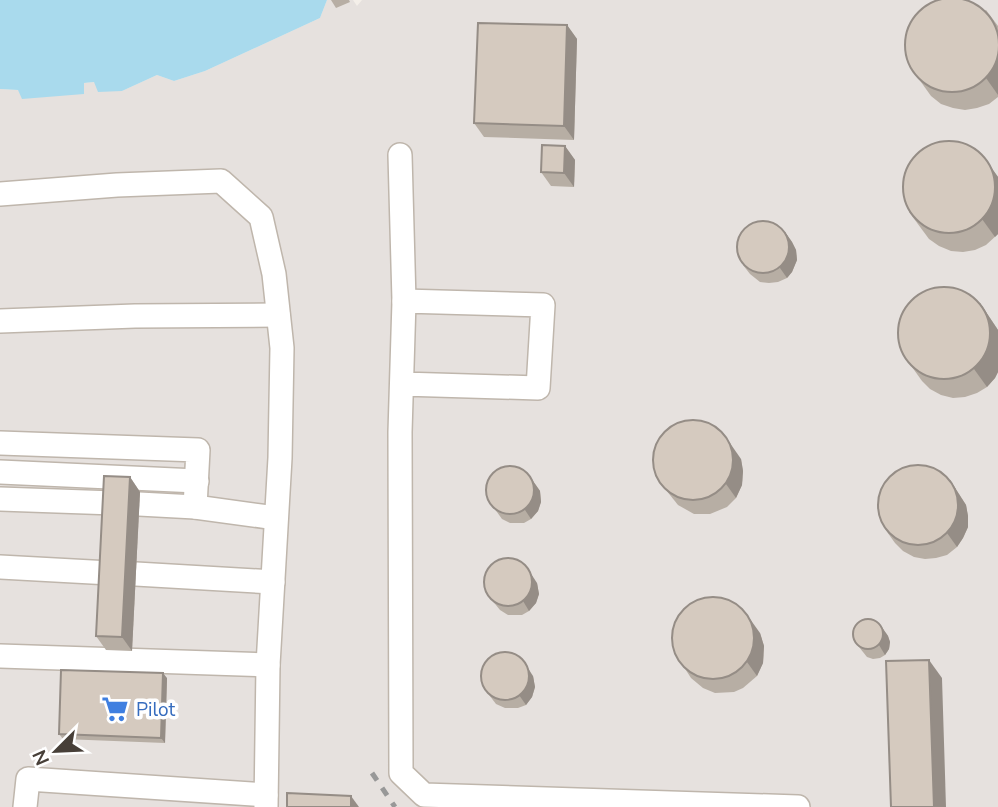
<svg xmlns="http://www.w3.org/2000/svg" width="998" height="807" font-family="'Nunito Sans',sans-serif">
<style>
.industrial{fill:#e6e1de}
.water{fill:#a9daed}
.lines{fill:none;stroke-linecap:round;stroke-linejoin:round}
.minor-casing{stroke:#bfb6ac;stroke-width:26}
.minor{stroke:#fff;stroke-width:23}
.rail{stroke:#989898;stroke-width:5;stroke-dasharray:9 9;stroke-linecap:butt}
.wall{fill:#b7aea4}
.shaded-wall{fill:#958d86}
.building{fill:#d5cabf;stroke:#958d86;stroke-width:2}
.labels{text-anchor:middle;stroke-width:7;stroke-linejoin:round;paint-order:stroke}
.shop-label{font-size:19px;fill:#366cbe;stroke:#fff;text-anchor:start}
</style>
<rect width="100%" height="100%" fill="#f4efe9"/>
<polygon class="industrial" points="327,0 353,0 357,6 362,0 998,0 998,807 0,807 0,89 83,94 84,83 94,82 122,91 157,75 174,81 205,71 320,18"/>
<polygon class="water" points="0,0 327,0 320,18 205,71 174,81 157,75 122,91 98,92 94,82 84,83 84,94 22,99 18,90 0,89"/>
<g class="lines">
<g class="minor-casing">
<g id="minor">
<polyline points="400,155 404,301"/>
<polyline points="0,194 117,185 221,181 261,217 274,274 282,348 280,458 268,665 266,807"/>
<polyline points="0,321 135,316 278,315"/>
<polyline points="402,384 538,388 543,305 404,301 400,432 401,773 424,795 798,807"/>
<polyline points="0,443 198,450 195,507 276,518"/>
<polyline points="0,472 197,481"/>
<polyline points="0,499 114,503"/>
<polyline points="139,504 195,507"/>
<polyline points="0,567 110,573"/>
<polyline points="136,574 273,582"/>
<polyline points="0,656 268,665"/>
<polyline points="25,807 28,779 266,795"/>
</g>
</g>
<use href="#minor" class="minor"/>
<polyline class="rail" points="372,773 395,807"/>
</g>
<g class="wall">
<polygon points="331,0 349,0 350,2 336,8"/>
<polygon points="986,10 998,26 998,97 989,104 977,108 965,110 953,108 941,104 931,96 911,68"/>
<polygon points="567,25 577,39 574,140 484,137 474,123"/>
<polygon points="565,146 575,160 574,187 551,186 541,172"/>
<polygon points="988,163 998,177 998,234 986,245 975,250 963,252 951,251 939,246 929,239 909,212"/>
<polygon points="785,232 792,242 796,250 797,260 792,272 787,278 778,282 769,283 760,282 750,274 743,265"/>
<polygon points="980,303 998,330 998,372 995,378 987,387 977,393 965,397 953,398 941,395 930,389 922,381 902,353"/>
<polygon points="741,459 743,471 742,485 736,498 727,507 710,514 694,514 678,505 658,480"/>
<polygon points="528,474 540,491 541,502 538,511 531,519 524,523 510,523 502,519 489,501"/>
<polygon points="130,477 140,492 132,651 106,650 96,636"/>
<polygon points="950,480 966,505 968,516 968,527 963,538 957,547 947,555 936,558 925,559 914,557 903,551 895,543 885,529"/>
<polygon points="537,583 539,594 536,603 529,611 522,615 508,615 500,610 487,594"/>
<polygon points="881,626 888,636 890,642 889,649 885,655 880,658 873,659 867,657 855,642"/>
<polygon points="760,633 764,646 763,663 757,676 743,688 734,692 715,693 703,688 691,678 682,664"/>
<polygon points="533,676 535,687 532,697 526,705 518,708 505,708 496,704 483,687"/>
<polygon points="167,678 165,743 63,739 59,734"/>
</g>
<g class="shaded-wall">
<polygon points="567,25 577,39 574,140 564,126"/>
<polygon points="998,58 998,95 986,78"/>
<polygon points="565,146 575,160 574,187 564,173"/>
<polygon points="988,163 998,177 998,234 995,237 982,219"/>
<polygon points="785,232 792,242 796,250 797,260 792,272 787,278 780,268"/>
<polygon points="980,303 998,330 998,372 995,378 987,387 974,369"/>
<polygon points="723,433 741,459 743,471 742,485 736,498 726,484"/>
<polygon points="130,477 140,492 132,651 122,637"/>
<polygon points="950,480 966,505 968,516 968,527 963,538 957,547 947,533"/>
<polygon points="533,481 540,491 541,502 538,511 531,519 525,510"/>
<polygon points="526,566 537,583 539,594 536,603 529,611 523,601"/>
<polygon points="750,619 760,633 764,646 763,663 757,676 747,662"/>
<polygon points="881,626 888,636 890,642 889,649 885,655 879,645"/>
<polygon points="522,659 533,676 535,687 532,697 526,705 519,695"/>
<polygon points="929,660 942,678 946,807 934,807"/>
<polygon points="163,673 167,678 165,743 161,738"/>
<polygon points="351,796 359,807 351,807"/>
</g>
<g class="building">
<circle cx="952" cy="45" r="47"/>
<polygon points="478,23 567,25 564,126 474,123"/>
<circle cx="949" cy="187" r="46"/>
<polygon points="542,145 565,146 564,173 541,172"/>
<circle cx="763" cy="247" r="26"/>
<circle cx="944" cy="333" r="46"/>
<circle cx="693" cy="460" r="40"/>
<circle cx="918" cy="505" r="40"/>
<circle cx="510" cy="490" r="24"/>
<polygon points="104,476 130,477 122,637 96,636"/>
<circle cx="508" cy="582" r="24"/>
<circle cx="713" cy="638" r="41"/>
<circle cx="868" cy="634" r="15"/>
<circle cx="505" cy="676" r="24"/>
<polygon points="929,660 934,807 891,807 886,661"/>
<polygon points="61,670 163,673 161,738 59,734"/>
<polygon points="287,793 351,796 351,807 287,807"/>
</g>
<defs>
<g id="supermarket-bare" transform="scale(2.1)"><path d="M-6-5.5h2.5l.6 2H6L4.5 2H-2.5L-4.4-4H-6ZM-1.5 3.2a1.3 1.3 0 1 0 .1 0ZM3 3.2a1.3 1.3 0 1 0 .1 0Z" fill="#3f7fe0" stroke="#fff" stroke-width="2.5" paint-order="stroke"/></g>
</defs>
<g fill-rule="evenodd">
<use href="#supermarket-bare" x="115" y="709"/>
</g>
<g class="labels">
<g class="shop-label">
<text x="136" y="716">Pilot</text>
</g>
</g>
<g transform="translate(56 751) rotate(246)" stroke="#ffffff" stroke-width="5" paint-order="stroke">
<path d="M0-5L12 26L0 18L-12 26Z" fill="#473f38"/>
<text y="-10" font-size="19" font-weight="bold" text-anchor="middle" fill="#473f38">N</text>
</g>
</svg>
